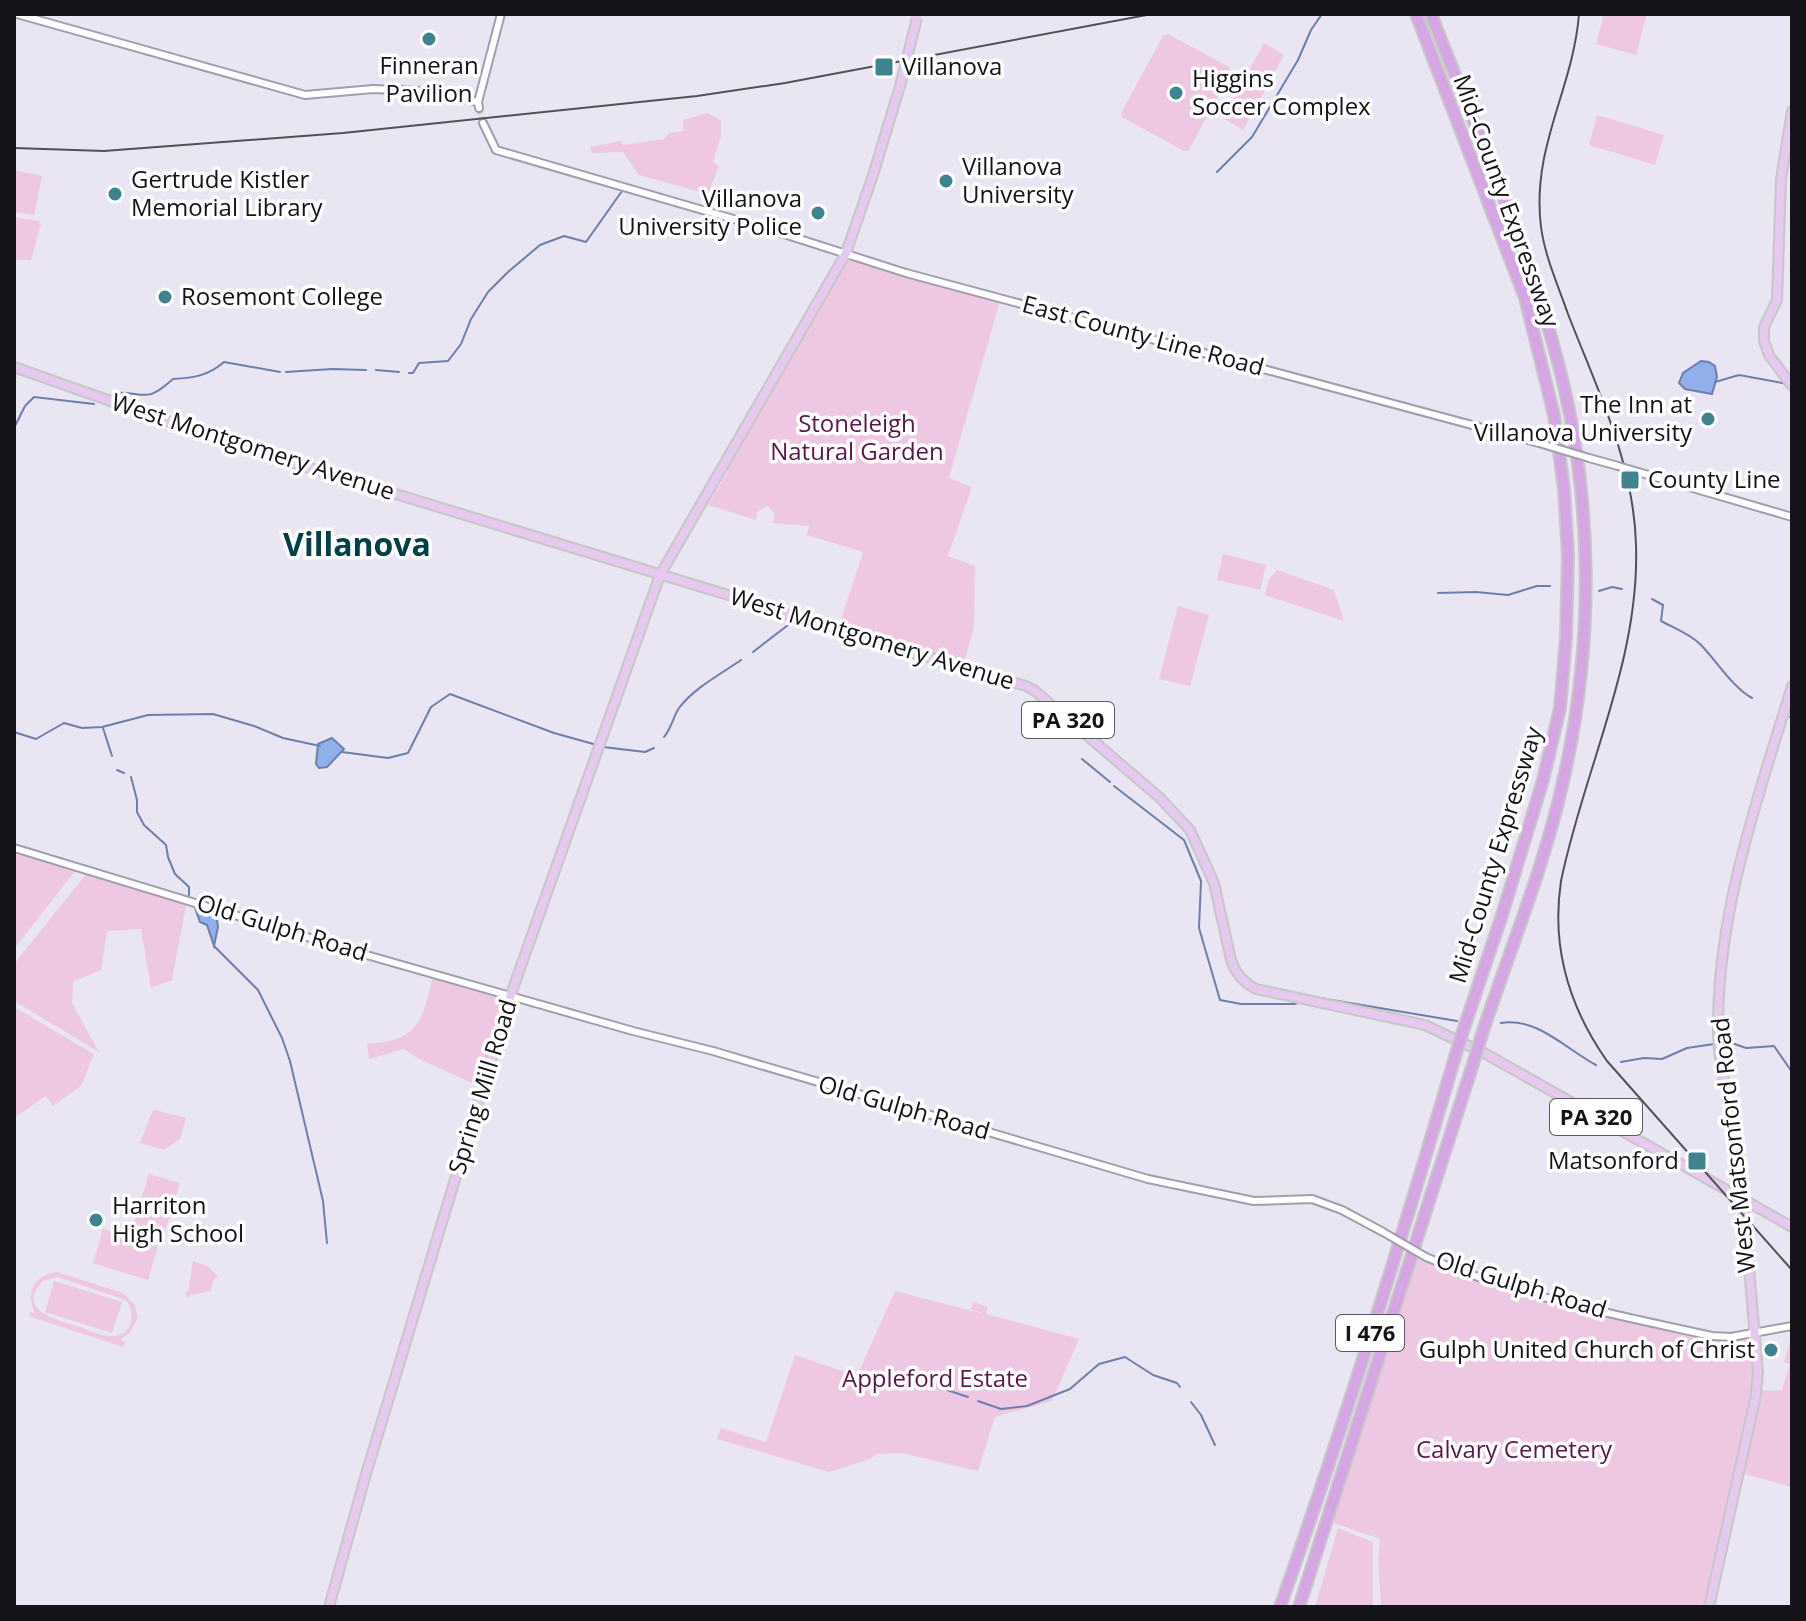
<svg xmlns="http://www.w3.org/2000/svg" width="1806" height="1621" font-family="'Open Sans',sans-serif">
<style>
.green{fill:#eec8e3;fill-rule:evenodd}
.water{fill:#91afea;stroke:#6c80ab;stroke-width:2}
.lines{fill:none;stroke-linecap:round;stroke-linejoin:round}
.stream{stroke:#6c80ab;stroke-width:2}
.minor-tunnel{stroke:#c9c6d2;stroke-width:6;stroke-dasharray:6 3;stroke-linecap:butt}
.minor-casing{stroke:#a29eab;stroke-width:10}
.major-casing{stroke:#c7c7c8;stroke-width:12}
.highway-casing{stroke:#c7c7c8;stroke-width:14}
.minor{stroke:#fff;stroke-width:6}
.major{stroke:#e6c9ef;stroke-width:8}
.highway{stroke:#d5a5e4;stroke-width:10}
.tram{stroke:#535158;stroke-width:2}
.rail{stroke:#535158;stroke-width:2}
.minor-bridge-casing{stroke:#a29eab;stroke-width:10;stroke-linecap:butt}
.major-bridge-casing{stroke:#c7c7c8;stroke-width:12;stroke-linecap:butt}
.highway-bridge-casing{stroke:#c7c7c8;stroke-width:14;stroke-linecap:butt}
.minor-bridge{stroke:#fff;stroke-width:6}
.major-bridge{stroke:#e6c9ef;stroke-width:8}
.highway-bridge{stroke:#d5a5e4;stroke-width:10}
.poi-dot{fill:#3d848e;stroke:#fff;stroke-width:3}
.labels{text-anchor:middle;stroke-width:7;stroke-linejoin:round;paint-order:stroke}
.shield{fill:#fff;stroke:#5b5a5e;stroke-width:2}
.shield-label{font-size:22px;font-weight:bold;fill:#151419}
.poi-label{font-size:24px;fill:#151419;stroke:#fff;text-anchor:start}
.street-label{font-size:24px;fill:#151419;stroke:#fff}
.park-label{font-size:24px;fill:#5c164e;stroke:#fff}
.district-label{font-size:32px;font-weight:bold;fill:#004148;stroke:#fff}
</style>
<rect width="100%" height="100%" fill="#e9e5f3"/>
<g class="green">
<polygon points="1604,14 1647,14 1636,55 1596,44"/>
<polygon points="1168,34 1229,67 1231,72 1189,150 1184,151 1122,117 1121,113 1163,36"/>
<polygon points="1264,43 1284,55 1243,130 1223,118"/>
<polygon points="707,113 721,120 721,136 713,162 719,166 708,194 639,175 623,152 592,153 590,147 621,141 623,145 664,139 669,133 683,131 683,120"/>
<polygon points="1597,115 1664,135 1655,165 1589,145"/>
<polygon points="14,170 42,176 34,215 14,212"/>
<polygon points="14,217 38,221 41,224 31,260 14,260"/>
<polygon points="847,258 1000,301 949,478 972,487 948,556 975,566 974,628 964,663 839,625 863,552 807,535 809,526 773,523 775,513 767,506 757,512 756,520 708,505 728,471 725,469"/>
<polygon points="1223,554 1266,565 1260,590 1217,580"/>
<polygon points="1277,570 1334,590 1344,621 1265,595 1269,579"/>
<polygon points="1178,606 1209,615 1190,686 1159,679"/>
<polygon points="14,854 75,871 14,949"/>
<polygon points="87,873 186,905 172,980 151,988 141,929 107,931 101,970 73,982 72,1003 99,1052 14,1001 14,964"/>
<path d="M433,976L505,999L479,1086L419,1059L404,1049L369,1059L367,1044C419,1041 422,1021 433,976Z"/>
<polygon points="14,1007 94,1054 81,1086 53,1106 46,1096 14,1118"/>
<polygon points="155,1110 186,1118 180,1139 164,1150 140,1143 152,1112"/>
<polygon points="149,1174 180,1183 163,1238 132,1229"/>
<polygon points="103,1229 158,1246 148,1280 93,1263"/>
<polygon points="1412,1254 1587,1308 1712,1336 1754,1333 1758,1372 1709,1607 1381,1607 1378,1558 1380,1539 1328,1521"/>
<polygon points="193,1261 209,1267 218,1277 213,1280 211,1291 191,1295 187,1298 185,1293 188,1291"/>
<path d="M57,1272L123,1293L135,1305L138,1318L129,1334L120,1339L125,1342L123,1347L29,1316L30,1312L35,1313C25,1292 35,1275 57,1272ZM57,1277L126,1300C137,1314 132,1337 111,1336C101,1336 89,1330 80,1327C59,1320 14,1311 43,1281Z"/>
<polygon points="54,1281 122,1302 112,1333 45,1312"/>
<polygon points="895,1291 984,1314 971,1309 973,1302 988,1307 986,1314 1079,1339 1052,1401 995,1417 978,1471 901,1453 877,1454 870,1459 829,1472 717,1439 721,1428 766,1442 795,1355 857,1376"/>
<polygon points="1792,1335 1792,1487 1741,1473 1760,1391 1782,1390 1790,1364 1784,1362"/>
<polygon points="1338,1528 1373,1542 1373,1607 1315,1607"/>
</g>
<g class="water">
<polygon points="1701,361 1709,362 1715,366 1717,377 1712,394 1685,389 1679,383 1683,373"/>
<polygon points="332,738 344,749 327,767 319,768 316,764 318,744"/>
<polygon points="195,908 216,913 218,927 214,946 207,925 200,922"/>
</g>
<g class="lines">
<g class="stream">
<polyline points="1217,172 1252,137 1298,60 1311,30 1322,14"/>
<polyline points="376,370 399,372"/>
<polyline points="286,372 332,369 366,370"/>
<polyline points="409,373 413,373 419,363 448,361 461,344 471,319 488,292 508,272 540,245 564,236 586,242 622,191"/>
<polyline points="1715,382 1739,375 1788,384"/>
<path d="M113,393C146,391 144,405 173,379C193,378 208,376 224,362L280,372"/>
<polyline points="14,428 25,406 34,397 94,404"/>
<polyline points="1599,591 1612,587 1622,589"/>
<polyline points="1438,593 1476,592 1508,595 1537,586 1550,586"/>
<path d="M1652,599L1663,605L1661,621C1674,628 1690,634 1700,644C1716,660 1733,688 1752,698"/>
<polyline points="753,652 792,622"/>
<polyline points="1790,717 1792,717"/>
<polyline points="103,728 112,756"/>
<polyline points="14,732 36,739 64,723 82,728 102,727 148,715 213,714 254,726 283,738 320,746"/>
<path d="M664,737C672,727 673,717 679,708C694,688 721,674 741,660"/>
<polyline points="603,747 645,752 654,748"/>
<polyline points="342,752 388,758 408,753 431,707 450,694 554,733 597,745"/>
<polyline points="1082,759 1110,782"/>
<polyline points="117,770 124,773"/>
<polyline points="131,777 137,800 137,812 144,825 166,845 168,857 175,874 189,887 189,895"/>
<polyline points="1114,786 1184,840 1201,881 1199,928 1220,1000 1241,1004 1296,1004"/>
<polyline points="214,946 258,990 282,1038 290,1061 323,1201 327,1243"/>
<polyline points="1320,998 1457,1021"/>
<path d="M1501,1023C1537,1017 1566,1049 1596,1065"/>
<polyline points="1726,1041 1746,1048 1774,1046 1792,1072"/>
<polyline points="1621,1062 1644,1058 1662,1059 1687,1048 1714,1044"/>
<polyline points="947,1390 968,1397"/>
<polyline points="978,1401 1001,1409 1027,1406 1070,1389 1099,1364 1125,1357 1153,1375 1177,1383 1180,1387"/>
<polyline points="1191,1402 1201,1415 1215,1445"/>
</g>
<polyline class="minor-tunnel" points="479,108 483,123"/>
<g class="minor-casing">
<g id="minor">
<polyline points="17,14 305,95 373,89 424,91 478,102"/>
<polyline points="479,108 478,102 501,14"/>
<polyline points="483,123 496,150 768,229 906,273 1539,443"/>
<polyline points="1589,458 1618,466"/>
<polyline points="1638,472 1792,517"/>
<polyline points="14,848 363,954 633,1031 713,1051 1148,1179 1254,1201 1312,1199 1342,1210 1383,1232"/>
<path d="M1426,1257C1517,1296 1616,1315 1712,1336L1731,1337L1792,1326"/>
</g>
</g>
<g class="major-casing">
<g id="major">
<polyline points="1792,111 1781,179 1777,300 1764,327 1764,341 1769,355 1792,386"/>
<path d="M14,367L241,447L738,598L809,622L1026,686L1035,691L1159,797L1190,830L1214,883L1231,960C1236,974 1243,982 1256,989L1425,1025L1486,1054L1792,1227"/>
<polyline points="329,1607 366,1474 511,994 660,575 846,253 873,175 900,86"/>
<path d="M1709,1607L1756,1395L1758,1372L1739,1153C1733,1111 1717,1069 1718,1026C1718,909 1758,797 1792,686"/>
</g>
</g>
<g class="highway-casing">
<g id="highway">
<polyline points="1416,14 1525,298 1554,415 1564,489 1568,555 1566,638 1560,708 1543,780 1502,915 1465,1025"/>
<path d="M1431,14C1474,126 1525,239 1556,355C1594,495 1595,645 1562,786C1543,870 1509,952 1482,1034"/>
<path d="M1280,1607C1344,1426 1401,1241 1455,1057"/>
<polyline points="1299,1607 1473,1064"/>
</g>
</g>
<use href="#minor" class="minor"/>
<use href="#major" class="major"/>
<use href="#highway" class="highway"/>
<path class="tram" d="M1579,14C1573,90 1531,147 1541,227C1545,257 1558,285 1568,314C1597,389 1634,463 1636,545C1640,661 1584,769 1561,881C1551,947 1569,1007 1607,1061L1792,1270"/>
<polyline class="rail" points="14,148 104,151 343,133 697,96 785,83 1152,14"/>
<g class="minor-bridge-casing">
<g id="minor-bridge">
<polyline points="1539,443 1589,458"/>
<polyline points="1618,466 1638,472"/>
<polyline points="1383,1232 1426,1257"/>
</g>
</g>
<g class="major-bridge-casing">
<polyline id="major-bridge" points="900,86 917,18"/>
</g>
<g class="highway-bridge-casing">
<g id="highway-bridge">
<polyline points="1455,1057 1465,1025"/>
<polyline points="1473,1064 1482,1034"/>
</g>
</g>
<use href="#minor-bridge" class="minor-bridge"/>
<use href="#major-bridge" class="major-bridge"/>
<use href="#highway-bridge" class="highway-bridge"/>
</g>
<g class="poi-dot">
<circle cx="429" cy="39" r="8"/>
<rect x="874" y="57" width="20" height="20" rx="4"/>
<circle cx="1176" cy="93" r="8"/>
<circle cx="946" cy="181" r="8"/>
<circle cx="115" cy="194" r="8"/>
<circle cx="818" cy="213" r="8"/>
<circle cx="165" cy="297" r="8"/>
<circle cx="1708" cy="419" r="8"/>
<rect x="1620" y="470" width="20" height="20" rx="4"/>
<rect x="1687" y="1151" width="20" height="20" rx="4"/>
<circle cx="96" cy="1220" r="8"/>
<circle cx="1771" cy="1350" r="8"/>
</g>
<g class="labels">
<g class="shield">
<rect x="1022" y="702" width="92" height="36" rx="6"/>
<rect x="1550" y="1099" width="92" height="36" rx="6"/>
<rect x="1336" y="1315" width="68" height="36" rx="6"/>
</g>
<g class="shield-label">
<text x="1068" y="728">PA 320</text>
<text x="1596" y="1125">PA 320</text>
<text x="1370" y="1341">I 476</text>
</g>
<g class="poi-label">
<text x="429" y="74" text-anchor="middle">Finneran<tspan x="429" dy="28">Pavilion</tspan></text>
<text x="902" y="75">Villanova</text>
<text x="1192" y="87">Higgins<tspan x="1192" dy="28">Soccer Complex</tspan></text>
<text x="962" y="175">Villanova<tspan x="962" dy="28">University</tspan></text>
<text x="131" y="188">Gertrude Kistler<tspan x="131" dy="28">Memorial Library</tspan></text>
<text x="802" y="207" text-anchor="end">Villanova<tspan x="802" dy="28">University Police</tspan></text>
<text x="181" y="305">Rosemont College</text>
<text x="1692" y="413" text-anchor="end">The Inn at<tspan x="1692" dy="28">Villanova University</tspan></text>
<text x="1648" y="488">County Line</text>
<text x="1679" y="1169" text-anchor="end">Matsonford</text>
<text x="112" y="1214">Harriton<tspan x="112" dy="28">High School</tspan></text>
<text x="1755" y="1358" text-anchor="end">Gulph United Church of Christ</text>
</g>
<g class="street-label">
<text transform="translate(1506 201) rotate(70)" y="8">Mid-County Expressway</text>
<text transform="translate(1143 336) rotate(15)" y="8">East County Line Road</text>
<text transform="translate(253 447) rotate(18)" y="8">West Montgomery Avenue</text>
<text transform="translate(872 639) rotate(17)" y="8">West Montgomery Avenue</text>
<text transform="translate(1496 855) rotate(-73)" y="8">Mid-County Expressway</text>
<text transform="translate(282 928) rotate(17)" y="8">Old Gulph Road</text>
<text transform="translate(483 1087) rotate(-73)" y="8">Spring Mill Road</text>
<text transform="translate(904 1108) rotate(16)" y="8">Old Gulph Road</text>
<text transform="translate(1734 1145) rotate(-96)" y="8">West Matsonford Road</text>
<text transform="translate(1521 1285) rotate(17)" y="8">Old Gulph Road</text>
</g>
<g class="park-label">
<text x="857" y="432">Stoneleigh<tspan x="857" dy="28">Natural Garden</tspan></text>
<text x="935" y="1387">Appleford Estate</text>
<text x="1514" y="1458">Calvary Cemetery</text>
</g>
<g class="district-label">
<text x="357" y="556">Villanova</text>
</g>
</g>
<rect width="1806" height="1621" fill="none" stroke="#151419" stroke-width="32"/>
</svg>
